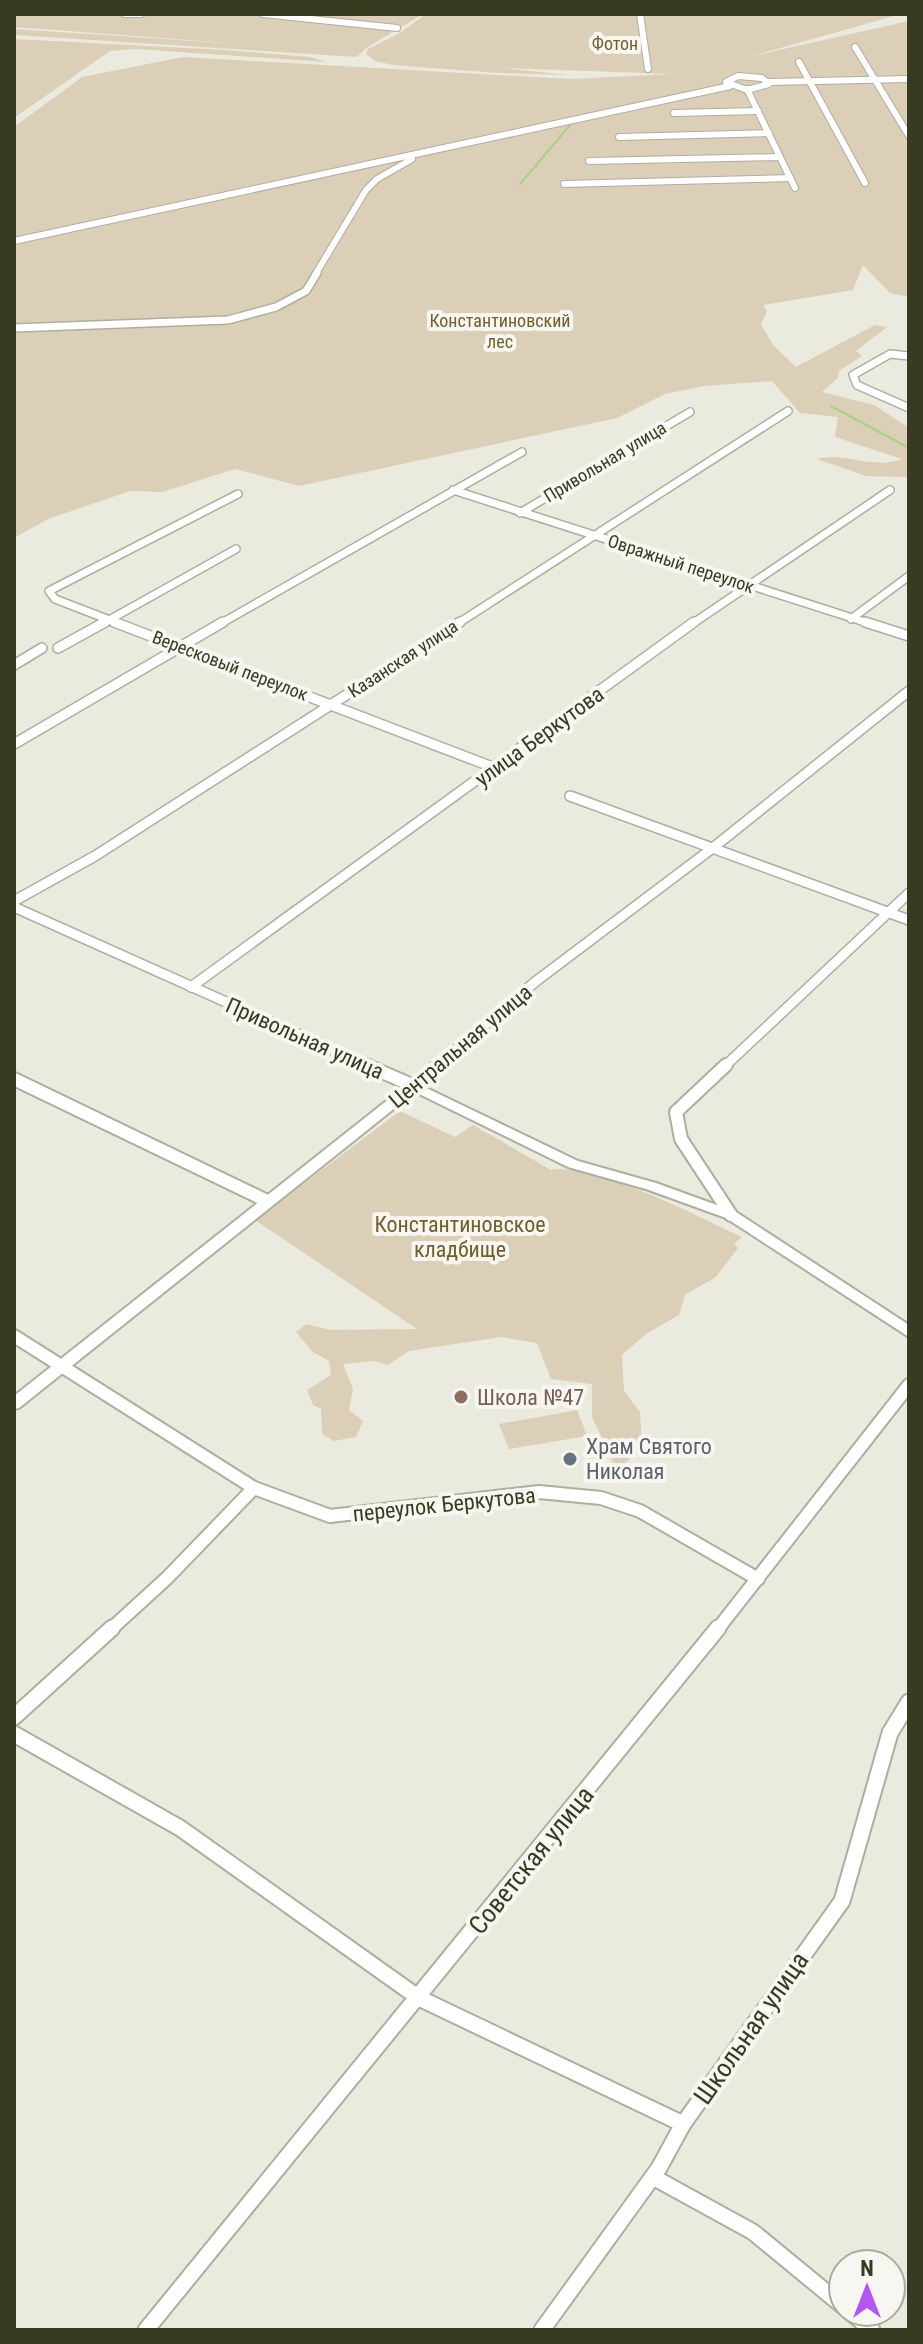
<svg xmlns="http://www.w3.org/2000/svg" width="923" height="2344" font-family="'Roboto Condensed',sans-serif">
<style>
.green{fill:#dccfb8}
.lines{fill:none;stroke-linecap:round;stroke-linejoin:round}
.stream{stroke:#aad087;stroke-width:2}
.minor-far4-casing{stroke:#aeae9e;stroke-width:8}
.minor-far3-casing{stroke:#aeae9e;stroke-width:10}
.minor-far2-casing{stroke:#aeae9e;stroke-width:12}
.minor-far1-casing{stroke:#aeae9e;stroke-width:16}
.minor-casing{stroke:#aeae9e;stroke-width:19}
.tertiary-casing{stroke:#aeae9e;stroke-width:4}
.minor-far4{stroke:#fff;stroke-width:6}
.minor-far3{stroke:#fff;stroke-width:7}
.minor-far2{stroke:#fff;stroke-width:9}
.minor-far1{stroke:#fff;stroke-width:12}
.minor{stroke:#fff;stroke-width:15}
.tertiary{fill:#fff;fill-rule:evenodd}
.education-dot{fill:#8d6e63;stroke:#f7f6f0;stroke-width:3}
.worship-dot{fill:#6b7280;stroke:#f7f6f0;stroke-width:3}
.labels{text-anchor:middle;stroke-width:8;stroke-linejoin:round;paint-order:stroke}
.far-park-label{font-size:18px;fill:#71602b;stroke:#f7f6f0}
.far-street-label{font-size:18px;fill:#383b20;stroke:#f7f6f0}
.street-label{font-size:22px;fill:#383b20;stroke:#f7f6f0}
.park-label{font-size:22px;fill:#71602b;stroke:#f7f6f0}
.education-label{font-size:22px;fill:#785e54;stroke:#f7f6f0;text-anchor:start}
.worship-label{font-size:22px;fill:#5b616d;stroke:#f7f6f0;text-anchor:start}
.near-street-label{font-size:26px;fill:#383b20;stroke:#f7f6f0}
</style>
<rect width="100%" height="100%" fill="#ebeadf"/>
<g class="green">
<polygon points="14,14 423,14 366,48 357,57 14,35 14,29 270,46 14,27"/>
<path d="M426,14H901L752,56L909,21V297L890,293L863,265L853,290L763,305L767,311L761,325L774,346L796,367L875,325L887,327L856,351L862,356L839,371L838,378L822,392L874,405L909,428V477L866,476L817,459C846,452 874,470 902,459L835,437L838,417L800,413L772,381L704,386L665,394L617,418L299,486L235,469L162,492L130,491L48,519L14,538V127L82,77L183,57L569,79L672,74L502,68L569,75L498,73L393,65L375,61L366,54L368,49L398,34Z"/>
<polygon points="14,39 226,50 310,57 326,62 136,49 110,51 14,118"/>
<path d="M400,1111L455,1137L473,1125L551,1170C592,1161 701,1218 742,1237L734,1244L738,1248L716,1277L685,1295L679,1315L646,1334L622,1355L624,1391L640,1412L642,1447L617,1471L592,1417V1384L551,1379L537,1343L501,1337L409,1351L388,1365L374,1361L343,1364L353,1389L349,1410L363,1421L356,1437L334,1441L322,1434L321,1409L313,1405L307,1390L331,1375L329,1361L313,1352L296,1332L306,1324L331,1330L417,1329L255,1220Z"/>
<polygon points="577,1410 587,1436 509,1449 499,1424"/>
</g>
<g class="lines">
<g class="stream">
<polyline points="520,184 572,123"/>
<polyline points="831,406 909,448"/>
</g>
<g class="minor-far4-casing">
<g id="minor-far4">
<polyline points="125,14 141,14"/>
<polyline points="263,14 397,28"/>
<polyline points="640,14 648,69"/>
<polyline points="855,47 909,136"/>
<polyline points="799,62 865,183"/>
<polygon points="738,76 762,78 769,84 747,90 726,82"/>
<polyline points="769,82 909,79"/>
<polyline points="747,89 795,188"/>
<polyline points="674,113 758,111"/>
<polyline points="619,137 769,133"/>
<polyline points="589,161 780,157"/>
<polyline points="564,184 790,178"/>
<polyline points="14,241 730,86"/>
<polyline points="315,275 366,190 377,179 412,159"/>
</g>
</g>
<g class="minor-far3-casing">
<g id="minor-far3">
<polyline points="14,328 228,320 276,307 306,291 317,273"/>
<polyline points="909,356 890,354 853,375 857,385 909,408"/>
<polyline points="453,490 871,624"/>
<polyline points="520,513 690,412"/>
<polyline points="851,619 909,576"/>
<polyline points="102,624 236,549"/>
<polyline points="120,624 55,599 49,591 238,494"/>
<polyline points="220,624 522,452"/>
<polyline points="457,624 788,411"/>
<polyline points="692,624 890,490"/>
</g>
</g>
<g class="minor-far2-casing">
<g id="minor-far2">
<polyline points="114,622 495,768"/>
<polyline points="865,622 909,636"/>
<polyline points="58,648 105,622"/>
<polyline points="14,665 42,648"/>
<polyline points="14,744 223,622"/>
<polyline points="570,796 909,920"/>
<polyline points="14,901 95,856 460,622"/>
<polyline points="14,907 371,1067"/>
<polyline points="191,987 694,622"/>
<polyline points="436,1067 535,982 714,847 909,691"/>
<polyline points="724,1067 909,893"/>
</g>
</g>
<g class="minor-far1-casing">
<g id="minor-far1">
<polyline points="366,1065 414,1086 439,1065"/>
<polyline points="726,1065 676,1112 681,1139 731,1215"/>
<polyline points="14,1079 267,1201"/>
<polyline points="14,1336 254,1488 330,1516 539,1492 601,1498 640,1511 758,1579"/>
<polyline points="110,1630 167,1578 254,1488"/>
<polyline points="717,1630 909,1385"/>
</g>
</g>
<g class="minor-casing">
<g id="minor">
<polyline points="14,1717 112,1628"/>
<polyline points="14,1734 180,1828 419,1998 683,2124"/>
<polyline points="653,2177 753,2232 843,2306"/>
<polyline points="850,2312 872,2330"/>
<polyline points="146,2330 718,1628"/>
<polyline points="542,2330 659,2168 683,2124 842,1901 890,1733 909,1702"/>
</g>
</g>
<g class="tertiary-casing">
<polygon id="tertiary" points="414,1082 578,1161 656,1183 736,1212 909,1325 909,1337 726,1218 646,1189 568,1167 415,1092 19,1408 14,1409 14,1396 409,1083"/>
</g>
<use href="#minor-far4" class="minor-far4"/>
<use href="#minor-far3" class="minor-far3"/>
<use href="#minor-far2" class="minor-far2"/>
<use href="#minor-far1" class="minor-far1"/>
<use href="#minor" class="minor"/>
<use href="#tertiary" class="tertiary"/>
</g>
<circle class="education-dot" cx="461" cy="1397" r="8"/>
<circle class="worship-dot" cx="570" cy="1459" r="8"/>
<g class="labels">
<g class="far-park-label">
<text x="615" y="50">Фотон</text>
<text x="500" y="327">Константиновский<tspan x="500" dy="21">лес</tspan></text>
</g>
<g class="far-street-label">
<text transform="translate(605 462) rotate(-31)" y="6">Привольная улица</text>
<text transform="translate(681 564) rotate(18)" y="6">Овражный переулок</text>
<text transform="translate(403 659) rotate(-33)" y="6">Казанская улица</text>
<text transform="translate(230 666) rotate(21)" y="6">Вересковый переулок</text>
</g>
<g class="street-label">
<text transform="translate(539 736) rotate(-36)" y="8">улица Беркутова</text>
<text transform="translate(305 1038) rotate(24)" y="8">Привольная улица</text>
<text transform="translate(460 1046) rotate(-40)" y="8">Центральная улица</text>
<text transform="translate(444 1504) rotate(-6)" y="8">переулок Беркутова</text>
</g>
<g class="park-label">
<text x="460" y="1232">Константиновское<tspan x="460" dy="25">кладбище</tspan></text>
</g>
<g class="education-label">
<text x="477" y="1405">Школа №47</text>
</g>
<g class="worship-label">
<text x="586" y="1454">Храм Святого<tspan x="586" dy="25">Николая</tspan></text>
</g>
<g class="near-street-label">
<text transform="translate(531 1860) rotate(-51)" y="9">Советская улица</text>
<text transform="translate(751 2028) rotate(-55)" y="9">Школьная улица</text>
</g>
</g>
<rect width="923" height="2344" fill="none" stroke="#383b20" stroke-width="32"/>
<g transform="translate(867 2288)"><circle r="38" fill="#f7f6f0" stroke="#abab9d" stroke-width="2"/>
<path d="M0-6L14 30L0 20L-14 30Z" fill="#b556f2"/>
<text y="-12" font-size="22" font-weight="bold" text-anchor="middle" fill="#383b20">N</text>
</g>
</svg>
